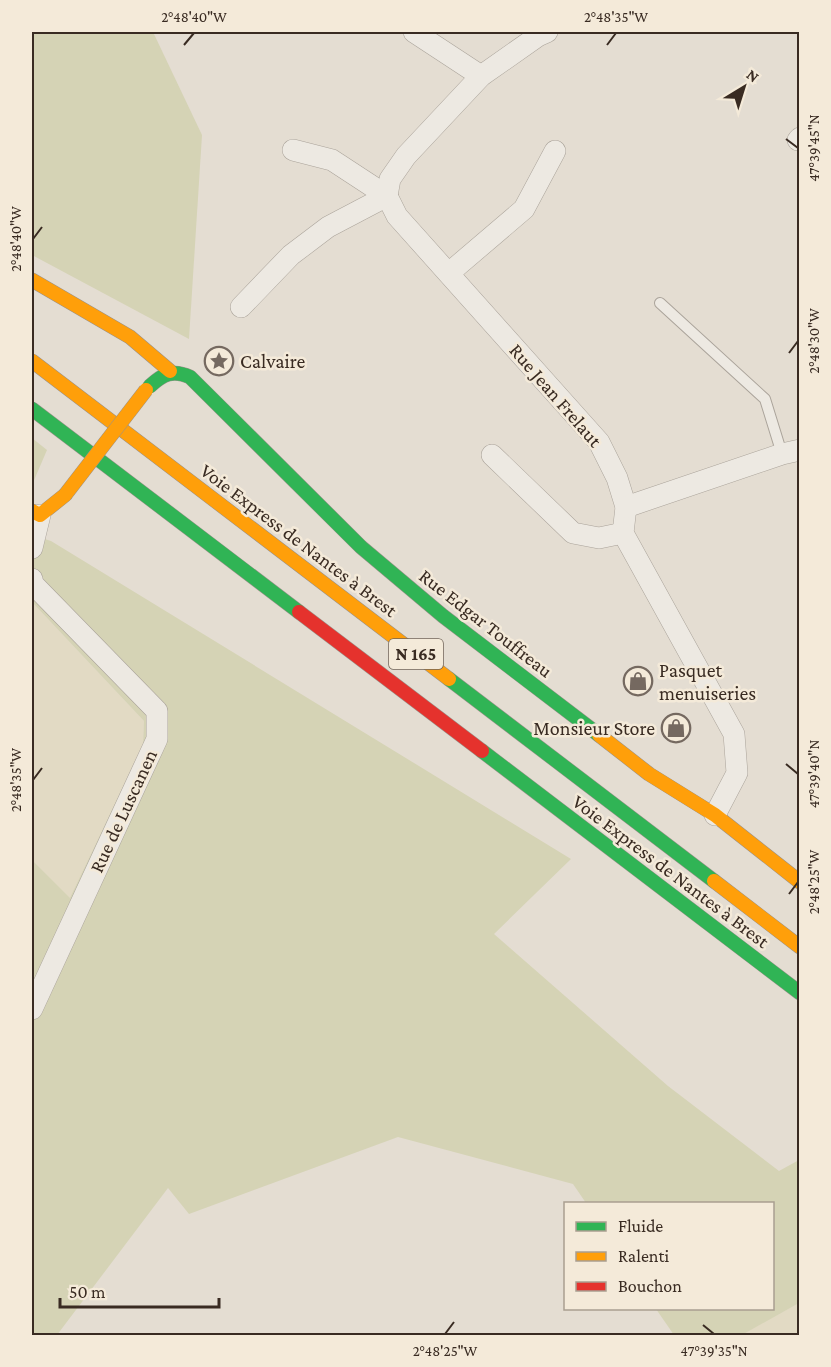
<svg xmlns="http://www.w3.org/2000/svg" width="831" height="1367" font-family="'Crimson Pro',serif">
<style>
.farmland{fill:#e2dac4}
.green{fill:#d5d3b5}
.lines{fill:none;stroke-linecap:round;stroke-linejoin:round}
.lane-casing{stroke:#aaa39a;stroke-width:12}
.street-casing{stroke:#aaa39a;stroke-width:22}
.fast-casing{stroke:#9a928a;stroke-width:15}
.slow-casing{stroke:#9a928a;stroke-width:15}
.jam-casing{stroke:#9a928a;stroke-width:15}
.lane{stroke:#ede9e2;stroke-width:10}
.street{stroke:#ede9e2;stroke-width:21}
.fast{stroke:#30b455;stroke-width:14}
.slow{stroke:#ff9f0a;stroke-width:14}
.jam{stroke:#e5322d;stroke-width:14}
.slow-bridge-casing{stroke:#9a928a;stroke-width:15;stroke-linecap:butt}
.slow-bridge{stroke:#ff9f0a;stroke-width:14}
.ticks{fill:none;stroke:#392b22;stroke-width:2}
.labels{text-anchor:middle;stroke-width:5;stroke-linejoin:round;paint-order:stroke}
.shield{fill:#f4ead9;stroke:#716459;stroke-width:1.5}
.shield-label{font-size:18px;font-weight:bold;fill:#392b22}
.poi-label{font-size:20px;fill:#392b22;stroke:#f4ead9;text-anchor:start}
.street-label{font-size:20px;fill:#392b22;stroke:#f4ead9}
.neatline{fill:none;stroke:#392b22;stroke-width:2}
.ticks-label{font-size:15px;text-anchor:middle;fill:#392b22}
</style>
<rect width="100%" height="100%" fill="#e4ddd2"/>
<g class="farmland">
<polygon points="32,602 144,721 143,745 70,899 32,860"/>
<polygon points="799,1303 799,1335 740,1335"/>
</g>
<g class="green">
<polygon points="32,32 153,32 202,135 189,339 32,255"/>
<polygon points="32,438 47,450 32,485"/>
<polygon points="32,535 51,541 571,859 494,934 668,1086 779,1171 799,1160 799,1303 740,1336 674,1335 656,1309 772,1308 772,1204 586,1203 573,1184 398,1137 189,1214 168,1188 57,1335 32,1335 32,860 70,898 143,745 144,721 32,602"/>
</g>
<g class="lines">
<g class="lane-casing">
<polyline id="lane" points="660,303 765,399 782,454"/>
</g>
<g class="street-casing">
<g id="street">
<polyline points="414,32 481,76"/>
<polyline points="798,140 800,138"/>
<polyline points="293,150 332,160 387,196 397,216 599,442 617,478 626,507 623,533 734,734 737,773 715,815"/>
<polyline points="449,273 524,209 555,151"/>
<polyline points="241,307 291,255 328,227 387,196 390,179 406,156 481,76 538,36 547,32"/>
<polyline points="492,455 573,533 599,538 623,533"/>
<polyline points="626,507 782,454 800,450"/>
<polyline points="32,548 40,515"/>
<polyline points="32,579 33,584 157,711 157,739 32,1009"/>
</g>
</g>
<g class="fast-casing">
<g id="fast">
<path d="M150,386C163,374 173,369 190,377L361,547L443,616L599,735"/>
<polyline points="32,409 299,612"/>
<polyline points="449,679 714,881"/>
<polyline points="482,751 800,993"/>
</g>
</g>
<g class="slow-casing">
<g id="slow">
<polyline points="32,280 130,337 170,371"/>
<polyline points="32,361 449,679"/>
<polyline points="32,511 40,515 65,495"/>
<polyline points="599,735 649,774 715,815 800,882"/>
<polyline points="714,881 800,947"/>
</g>
</g>
<g class="jam-casing">
<polyline id="jam" points="299,612 482,751"/>
</g>
<use href="#lane" class="lane"/>
<use href="#street" class="street"/>
<use href="#fast" class="fast"/>
<use href="#slow" class="slow"/>
<use href="#jam" class="jam"/>
<g class="slow-bridge-casing">
<polyline id="slow-bridge" points="65,495 146,390"/>
</g>
<use href="#slow-bridge" class="slow-bridge"/>
</g>
<path class="ticks" d="M184,45L194,33M607,45L616,33M786,139L798,148M33,239L42,227M789,353L798,341M786,764L798,774M33,780L42,768M789,894L798,882M703,1325L714,1334M445,1334L454,1322"/>
<defs>
<g id="sight-ring" transform="scale(1.5)"><circle r="9.5" fill="#f4ead9" stroke="#756960" stroke-width="1.5"/><path d="M0-6L1.8-2.2L6-1.7L2.9 1.2L3.7 5.4L0 3.3L-3.7 5.4L-2.9 1.2L-6-1.7L-1.8-2.2Z" fill="#756960"/></g>
<g id="shop-ring" transform="scale(1.5)"><circle r="9.5" fill="#f4ead9" stroke="#756960" stroke-width="1.5"/><path d="M-5-2.5h2.3a2.7 3.5 0 0 1 5.4 0H5L5.5 6h-11ZM-1.5-2.5h3a1.5 2.3 0 0 0-3 0Z" fill="#756960"/></g>
</defs>
<g fill-rule="evenodd">
<use href="#sight-ring" x="219" y="361"/>
<use href="#shop-ring" x="638" y="681"/>
<use href="#shop-ring" x="676" y="728"/>
</g>
<g class="labels">
<rect class="shield" x="389" y="639" width="54" height="30" rx="4.5"/>
<g class="shield-label">
<text x="416" y="660">N 165</text>
</g>
<g class="poi-label">
<text x="240" y="368">Calvaire</text>
<text x="659" y="677">Pasquet<tspan x="659" dy="23">menuiseries</tspan></text>
<text x="655" y="735" text-anchor="end">Monsieur Store</text>
</g>
<g class="street-label">
<text transform="translate(556 395) rotate(49)" y="7">Rue Jean Frelaut</text>
<text transform="translate(299 540) rotate(37)" y="7">Voie Express de Nantes à Brest</text>
<text transform="translate(486 623) rotate(38)" y="7">Rue Edgar Touffreau</text>
<text transform="translate(123 811) rotate(-65)" y="7">Rue de Luscanen</text>
<text transform="translate(671 871) rotate(37)" y="7">Voie Express de Nantes à Brest</text>
</g>
</g>
<rect width="831" height="1367" fill="none" stroke="#f4ead9" stroke-width="66"/>
<rect x="564" y="1202" width="210" height="108" fill="#f4ead9" stroke="#a99e90" stroke-width="1.5"/>
<rect x="576" y="1222" width="30" height="9" fill="#30b455" stroke="#a99e90" stroke-width="1.5"/>
<text x="618" y="1232" font-size="18" fill="#392b22">Fluide</text>
<rect x="576" y="1252" width="30" height="9" fill="#ff9f0a" stroke="#a99e90" stroke-width="1.5"/>
<text x="618" y="1262" font-size="18" fill="#392b22">Ralenti</text>
<rect x="576" y="1282" width="30" height="9" fill="#e5322d" stroke="#a99e90" stroke-width="1.5"/>
<text x="618" y="1292" font-size="18" fill="#392b22">Bouchon</text>
<g transform="translate(744 87) rotate(38)" stroke="#f4ead9" stroke-width="4.5" paint-order="stroke">
<path d="M0-4.5L10 22L0 15L-10 22Z" fill="#392b22"/>
<text y="-9" font-size="16" font-weight="bold" text-anchor="middle" fill="#392b22">N</text>
</g>
<path d="M60 1298v9h159v-9" fill="none" stroke="#392b22" stroke-width="3"/>
<text x="69" y="1298" font-size="18" fill="#392b22" stroke="#f4ead9" stroke-width="4.5" paint-order="stroke">50 m</text>
<rect x="33" y="33" width="765" height="1301" class="neatline"/>
<g class="ticks-label">
<text x="194" y="22">2°48'40"W</text>
<text x="616" y="22">2°48'35"W</text>
<text transform="translate(814 148) rotate(-90)" y="5">47°39'45"N</text>
<text transform="translate(16 239) rotate(-90)" y="5">2°48'40"W</text>
<text transform="translate(814 341) rotate(-90)" y="5">2°48'30"W</text>
<text transform="translate(814 774) rotate(-90)" y="5">47°39'40"N</text>
<text transform="translate(16 780) rotate(-90)" y="5">2°48'35"W</text>
<text transform="translate(814 882) rotate(-90)" y="5">2°48'25"W</text>
<text x="445" y="1356">2°48'25"W</text>
<text x="714" y="1356">47°39'35"N</text>
</g>
</svg>
